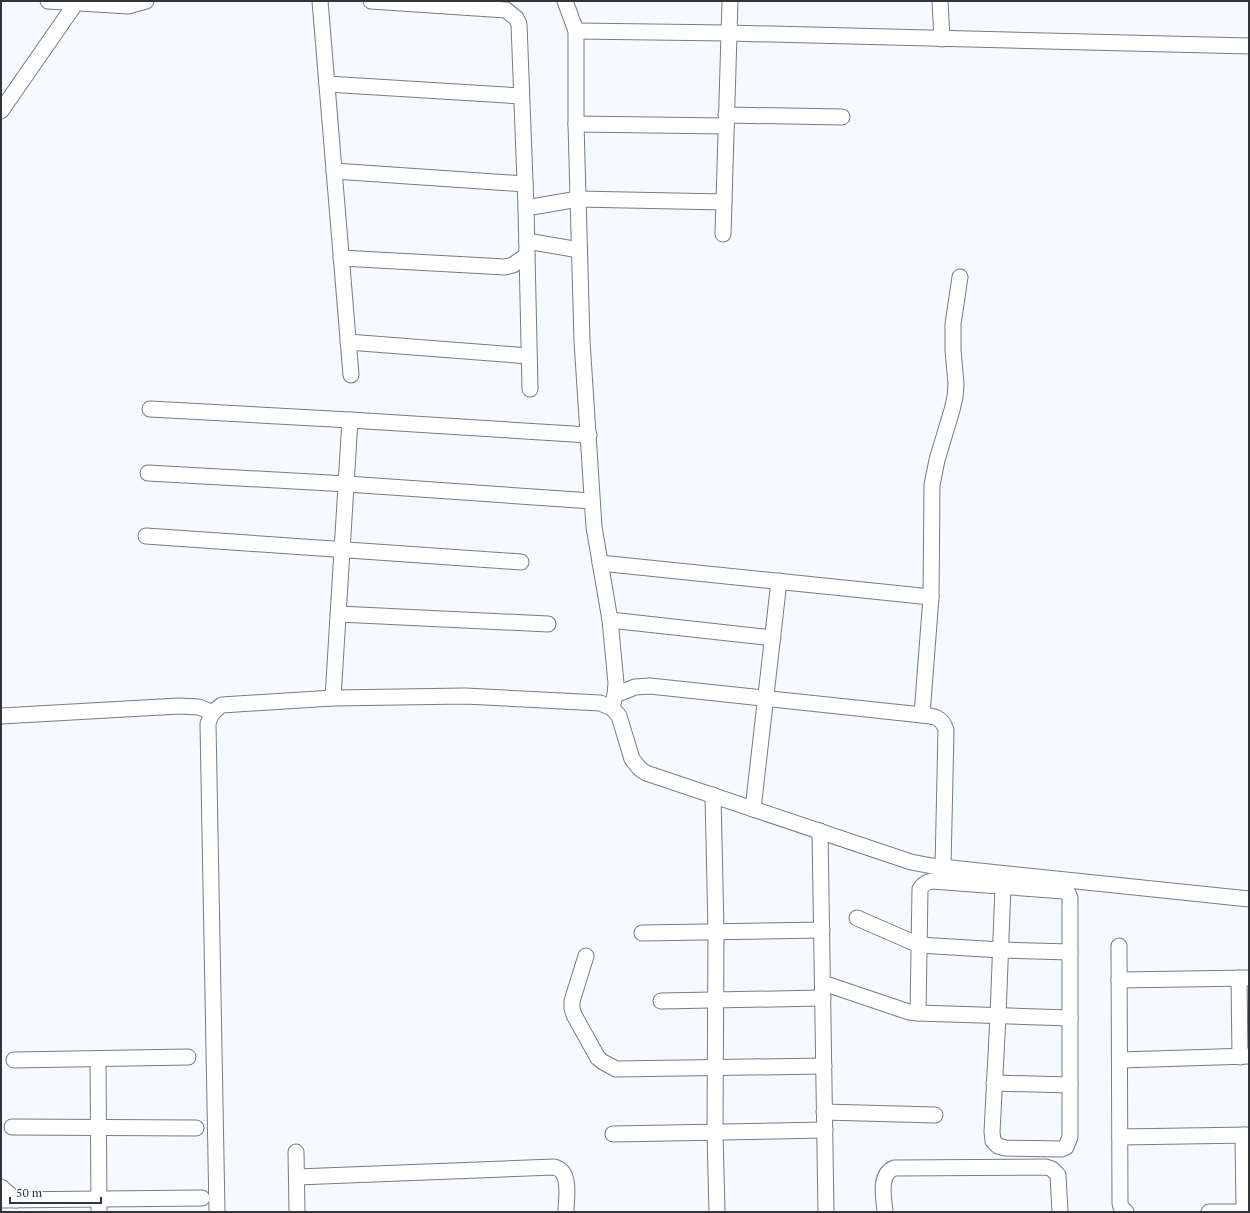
<svg xmlns="http://www.w3.org/2000/svg" width="1250" height="1213" font-family="'PT Serif',serif">
<style>
.lines{fill:none;stroke-linecap:round;stroke-linejoin:round}
.minor-casing{stroke:#767c82;stroke-width:17}
.minor{stroke:#fff;stroke-width:15}
</style>
<rect width="100%" height="100%" fill="#f6faff"/>
<g class="lines">
<g class="minor-casing">
<g id="minor">
<polyline points="48,1 128,6 146,1"/>
<polyline points="320,1 351,375"/>
<polyline points="371,1 506,10 516,18 519,24 526,208 530,389"/>
<polyline points="565,1 576,31 576,124 582,341 594,527 610,620 616,683 615,695 612,708"/>
<polyline points="940,1 942,39"/>
<polyline points="576,31 728,33 1249,46"/>
<polyline points="327,84 521,96"/>
<polyline points="1,111 76,3"/>
<polyline points="726,115 842,117"/>
<polyline points="576,124 726,126"/>
<polyline points="334,171 525,184"/>
<polyline points="526,208 578,199 724,202"/>
<polyline points="723,234 730,1"/>
<polyline points="527,241 579,250"/>
<polyline points="341,258 505,267 513,265 527,255"/>
<polyline points="348,342 529,356"/>
<polyline points="150,409 350,420 589,435"/>
<polyline points="148,473 347,484 592,501"/>
<polyline points="146,536 521,562"/>
<polyline points="600,563 931,597"/>
<polyline points="339,614 548,624"/>
<polyline points="610,620 773,638"/>
<path d="M615,695L635,687L650,686L922,715C934,716 942,717 946,730L943,867"/>
<polyline points="333,698 350,420"/>
<polyline points="922,715 931,597 932,485 937,460 952,410 955,397 956,384 953,350 953,324 960,277"/>
<polyline points="1,716 179,706 199,707 213,713"/>
<polyline points="713,795 716,932 715,1133 717,1212"/>
<polyline points="753,809 779,581"/>
<polyline points="820,831 826,1212"/>
<polyline points="857,918 919,945 1001,950 1070,952"/>
<polyline points="642,933 822,930"/>
<polyline points="1119,946 1120,1203 1121,1207 1126,1212"/>
<polyline points="586,956 572,1001 572,1008 574,1015 598,1058 603,1062 616,1069 824,1066"/>
<polyline points="1239,978 1240,1057"/>
<polyline points="1119,980 1249,978"/>
<polyline points="823,983 909,1012 918,1013 1070,1018"/>
<polyline points="661,1001 823,998"/>
<path d="M918,1013L920,889C923,884 926,882 932,881L1063,891L1068,893L1070,898V1137L1066,1147L1061,1149L1005,1148L998,1146L993,1141L992,1132L998,1016L1003,886"/>
<polyline points="98,1059 99,1212"/>
<polyline points="14,1060 188,1057"/>
<polyline points="1120,1060 1249,1056"/>
<polyline points="994,1083 1070,1085"/>
<polyline points="824,1112 935,1115"/>
<polyline points="12,1127 196,1128"/>
<polyline points="613,1134 825,1130"/>
<polyline points="1243,1135 1244,1212"/>
<polyline points="1120,1137 1249,1135"/>
<polyline points="296,1152 297,1212"/>
<path d="M297,1177L554,1167C572,1171 566,1198 566,1212"/>
<polyline points="1,1187 16,1200"/>
<polyline points="1,1200 202,1198"/>
<path d="M217,1212L208,724C210,715 214,710 222,705L333,698L465,696L600,703L612,708L619,716L632,759L640,769L646,773L911,862L932,866L1249,899"/>
<path d="M885,1212C884,1198 878,1175 894,1168L1046,1167L1052,1169L1058,1175L1060,1212"/>
<polyline points="1209,1212 1249,1212"/>
</g>
</g>
<use href="#minor" class="minor"/>
</g>
<rect width="1250" height="1213" fill="none" stroke="#333538" stroke-width="4"/>
<path d="M10 1197v6h91v-6" fill="none" stroke="#333538" stroke-width="2"/>
<text x="16" y="1197" font-size="12" fill="#333538" stroke="#f6faff" stroke-width="3" paint-order="stroke">50 m</text>
</svg>
